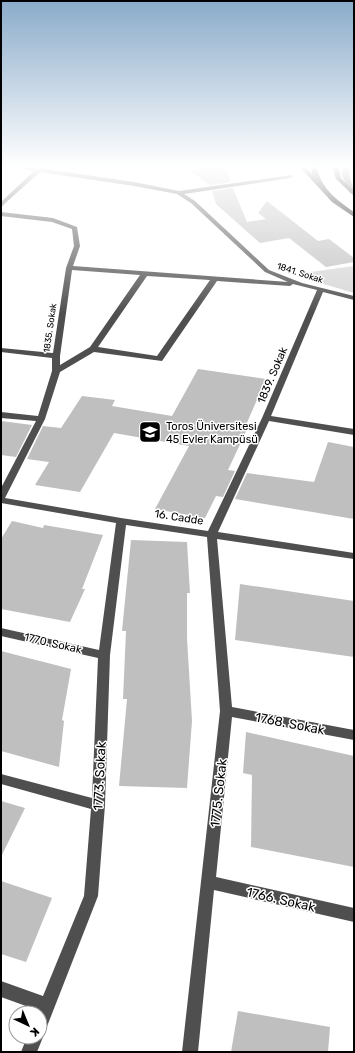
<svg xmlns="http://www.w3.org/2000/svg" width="355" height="1053" font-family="Rubik,sans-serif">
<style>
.green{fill:#d6d6d6}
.building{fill:#bfbfbf}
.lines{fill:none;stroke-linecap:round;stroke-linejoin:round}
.minor{fill:#4f4f4f;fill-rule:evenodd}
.major{fill:#000;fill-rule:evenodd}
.labels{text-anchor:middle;stroke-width:3;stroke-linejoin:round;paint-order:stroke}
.far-street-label{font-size:9px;fill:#000;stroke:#fff}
.street-label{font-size:11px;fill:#000;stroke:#fff}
.poi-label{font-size:11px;fill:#000;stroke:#fff;text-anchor:start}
.near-street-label{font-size:13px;fill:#000;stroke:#fff}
</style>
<rect width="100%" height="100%" fill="#fff"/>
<polygon class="green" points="354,266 354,293 317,282 303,273"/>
<g class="building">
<polygon points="213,166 225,166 231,182 210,185 189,170"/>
<polygon points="233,188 247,222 266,219 258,213 267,201 318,241 329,239 354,258 354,262 326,267 289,238 260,243 216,204 212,191"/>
<polygon points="198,369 266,379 246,425 249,425 228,470 235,471 223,497 216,496 205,518 155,509 189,446 114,433 80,492 35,485 49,462 27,459 43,426 61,428 82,396 115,400 112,406 172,416"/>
<polygon points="1,421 32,425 16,457 1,455"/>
<polygon points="328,442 354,447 354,519 235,499 247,473 314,482"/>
<polygon points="12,521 43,528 44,525 103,535 82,589 85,589 70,622 1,609 1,539"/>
<polygon points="131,540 187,542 190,593 187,593 187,638 192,721 187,788 119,786 127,699 123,699 126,631 122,631"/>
<polygon points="240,584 354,601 354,657 235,640"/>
<polygon points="1,651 71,669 62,720 64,721 59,767 1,751"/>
<polygon points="246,732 354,756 354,867 251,847 252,775 243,773"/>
<polygon points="1,801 25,808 1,857"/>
<polygon points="1,881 52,898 26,962 1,954"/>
<polygon points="238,1011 330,1027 328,1052 231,1052"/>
</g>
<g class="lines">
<g class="minor">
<path d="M5,166L39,168L134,182L179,191L292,175L293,176L290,178L184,194L195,201L269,270L302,283L354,296V300L323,292L271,416L354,429V435L269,421L218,532L354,553V559L217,539L232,707L354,730V740L232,717L216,877L354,908V922L214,890L198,1052H182L220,711L207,537L126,525L110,655L105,805L98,896L46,1029L40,1031L43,1037L37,1052H21L27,1037H40V1013H36L37,1010L1,997V981L43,996L84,896L91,809L1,784V774L92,798L98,658L1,636V628L99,650L116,523L1,503V488L36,421L1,418V412L38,416L52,371V358L1,352V348L53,353L66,268L74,246L72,229L52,222L1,216V212L53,218L77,227L80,246L73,266L288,282L265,272L191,203L177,194L134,186L40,172L1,207V202L34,171ZM72,270L140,275L90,347L60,365V356ZM147,276L210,280L157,356L98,347ZM217,281L290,286L293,284L317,290L262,418L208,531L121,518L5,498L45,419L60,372L94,352L162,361Z"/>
<path d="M344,166H350C347,179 354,183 354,194L350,193L342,175Z"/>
</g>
<g class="major">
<path d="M299,166H304L312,174L311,166H317C320,188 337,200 354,212V217L332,202Z"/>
<polygon points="332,166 338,166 341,178 354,191 354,196 336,179"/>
</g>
</g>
<linearGradient id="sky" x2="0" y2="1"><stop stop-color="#8aabca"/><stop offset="0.53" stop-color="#fff"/><stop offset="1" stop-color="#fff" stop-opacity="0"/></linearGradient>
<rect width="355" height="314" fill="url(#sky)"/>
<defs>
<g id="university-square" transform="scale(1.15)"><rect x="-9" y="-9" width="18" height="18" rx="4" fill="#000" stroke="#fff"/><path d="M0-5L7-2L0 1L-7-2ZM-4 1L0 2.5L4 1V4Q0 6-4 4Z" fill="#fff"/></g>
</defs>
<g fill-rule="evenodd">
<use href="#university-square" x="150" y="432"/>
</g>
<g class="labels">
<g class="far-street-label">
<text transform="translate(300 273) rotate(18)" y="3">1841. Sokak</text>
<text transform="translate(50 328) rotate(-82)" y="3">1835. Sokak</text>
</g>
<g class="street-label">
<text transform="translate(272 375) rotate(-67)" y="4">1839. Sokak</text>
<text transform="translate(179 517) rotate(9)" y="4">16. Cadde</text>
<text transform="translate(53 643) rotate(13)" y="4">1770. Sokak</text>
</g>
<g class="poi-label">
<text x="166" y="430">Toros Üniversitesi<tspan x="166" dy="13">45 Evler Kampüsü</tspan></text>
</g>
<g class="near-street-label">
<text transform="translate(290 723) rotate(11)" y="5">1768. Sokak</text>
<text transform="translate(99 776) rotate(-87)" y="5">1773. Sokak</text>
<text transform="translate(218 793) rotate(-84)" y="5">1775. Sokak</text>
<text transform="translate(281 899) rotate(13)" y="5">1766. Sokak</text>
</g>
</g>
<rect width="355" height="1053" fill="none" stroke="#000000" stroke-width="4"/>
<g transform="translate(28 1025) rotate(136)"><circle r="19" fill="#ffffff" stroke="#999999"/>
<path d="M0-3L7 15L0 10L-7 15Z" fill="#000000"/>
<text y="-6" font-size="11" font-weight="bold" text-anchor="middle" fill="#000000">K</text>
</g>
</svg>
